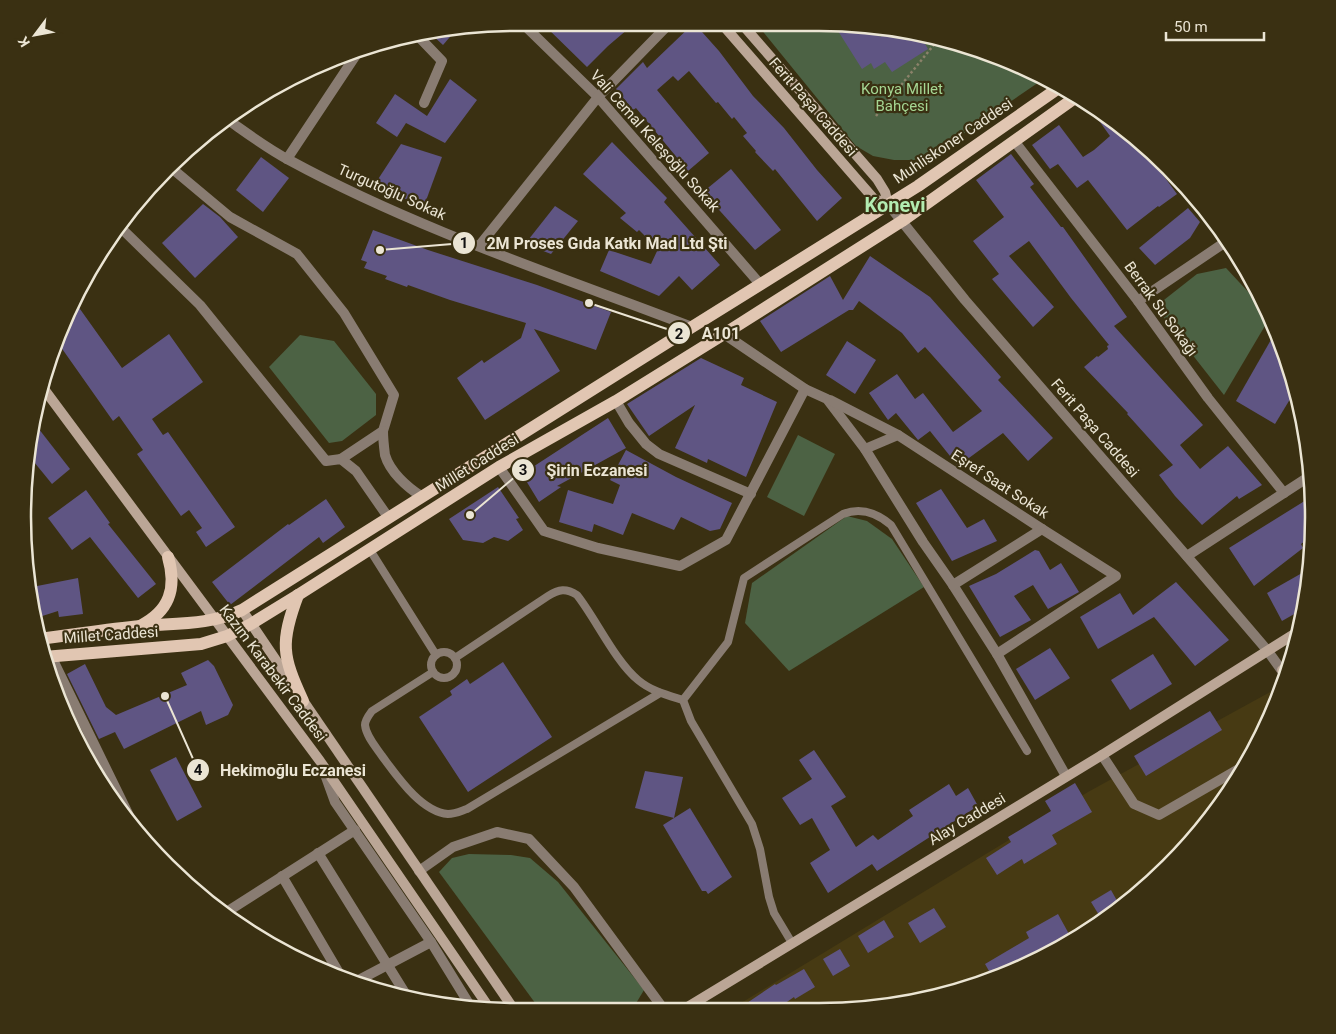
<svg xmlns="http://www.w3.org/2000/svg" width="1336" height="1034" font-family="Roboto,sans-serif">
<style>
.built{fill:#473a13}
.green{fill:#4c6244}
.building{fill:#5f5583}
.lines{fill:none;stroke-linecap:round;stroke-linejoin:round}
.path{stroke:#8b826a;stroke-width:2.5;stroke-dasharray:2.5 2.5;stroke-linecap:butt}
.service{stroke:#897c72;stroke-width:8}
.minor{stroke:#897c72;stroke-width:10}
.tertiary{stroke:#897c72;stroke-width:10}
.secondary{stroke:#bba696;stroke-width:10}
.primary{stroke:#e1c6b2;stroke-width:12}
.labels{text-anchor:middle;stroke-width:4.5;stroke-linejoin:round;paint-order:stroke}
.park-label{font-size:15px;fill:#a5d693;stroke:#3a3012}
.street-label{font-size:15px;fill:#ebe5d4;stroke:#3a3012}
.district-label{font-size:20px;font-weight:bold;fill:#b3ecb1;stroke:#3a3012}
.rim{fill:none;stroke:#ebe5d4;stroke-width:2.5}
.leader{fill:none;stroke:#ebe5d4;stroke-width:2}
.callout-dot{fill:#ebe5d4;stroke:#3a3012;stroke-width:2}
.mark-label{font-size:15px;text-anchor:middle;font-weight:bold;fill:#111}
.callout-label{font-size:16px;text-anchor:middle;font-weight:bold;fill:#ebe5d4;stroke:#3a3012;stroke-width:4.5;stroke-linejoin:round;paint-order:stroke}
</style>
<rect width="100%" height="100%" fill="#3a3012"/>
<polygon class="built" points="1281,686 1263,735 1211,818 1145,889 1066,945 978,985 852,1010 728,1011 1088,792"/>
<g class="green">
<polygon points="756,23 851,24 978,49 1045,78 937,152 914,160 894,160 873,156 856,146"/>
<polygon points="1226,268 1266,311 1269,319 1224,395 1155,307 1197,274"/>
<polygon points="300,335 334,341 376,394 376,415 342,441 329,443 269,367"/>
<polygon points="798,435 835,454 804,516 767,497"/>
<polygon points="847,516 867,521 892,539 924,587 789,671 745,623 752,583"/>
<polygon points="469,854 511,855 530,858 558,882 644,990 632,1010 630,1011 541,1011 439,872 452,858"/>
</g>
<g class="building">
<polygon points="542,23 635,23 608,46 587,67"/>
<polygon points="694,23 719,51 753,96 784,128 817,170 842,198 817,221 775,169 773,171 755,152 756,151 743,136 747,133 734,117 732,119 718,102 716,103 689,71 678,81 673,76 657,90 709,153 688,171 636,108 633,110 616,89 643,62 647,68"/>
<polygon points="833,23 851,24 875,28 880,37 890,31 921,37 928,49 892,72 885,62 874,69 871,63 862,69"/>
<polygon points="456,30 443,45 431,34 441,32"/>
<polygon points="450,79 477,100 445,143 406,123 397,137 376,123 395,94 427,116"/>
<polygon points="1087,104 1120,125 1138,141 1177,194 1159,207 1158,206 1127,230 1088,180 1077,188 1058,164 1050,169 1032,145 1059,125 1083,157 1094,150 1110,136"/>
<polygon points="612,142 667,198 664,202 720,265 692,290 679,276 659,296 600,271 609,250 651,264 658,249 639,230 637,232 620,218 626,213 583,174"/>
<polygon points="401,144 442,157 424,206 373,187"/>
<polygon points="1011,154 1034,184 1030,187 1061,227 1063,227 1127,317 1114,326 1203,425 1180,445 1200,469 1228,446 1262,485 1239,499 1237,496 1202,525 1175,496 1159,475 1173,465 1127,414 1128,413 1084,367 1097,356 1098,357 1108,349 1107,346 1109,345 1071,298 1029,241 1009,256 1054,307 1033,327 992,279 999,274 973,241 1004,217 976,180"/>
<polygon points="261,157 289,178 263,212 236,190"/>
<polygon points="731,169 781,230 755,250 703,192"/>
<polygon points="203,204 220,217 238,237 195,278 162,243"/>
<polygon points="555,206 578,221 551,254 525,244"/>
<polygon points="1188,208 1200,222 1190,238 1155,265 1139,248"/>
<polygon points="373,230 428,250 537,285 611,312 596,350 534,329 560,371 485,420 457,378 482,360 484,363 521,338 526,323 450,300 408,285 407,287 385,279 387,276 364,268 367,262 361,260"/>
<polygon points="870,256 930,297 1001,377 998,380 1053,438 1028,461 1003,433 958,466 930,431 918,440 896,413 888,420 869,393 897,374 915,399 923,393 953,432 982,411 925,347 918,353 902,333 859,301 853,310 849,310 781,352 760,321 830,276 843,300"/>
<polygon points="75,302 122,368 169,334 203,382 152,419 163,435 168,432 235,527 206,547 196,532 202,528 189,510 181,516 137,454 143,450 119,416 113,421 58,343"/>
<polygon points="1272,338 1281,344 1287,358 1295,391 1275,424 1236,401"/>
<polygon points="847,341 876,360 855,394 826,375"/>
<polygon points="701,358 744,378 741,385 777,402 746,477 708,459 707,463 675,448 695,405 649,436 627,404"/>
<polygon points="608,418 626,448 557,486 561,487 539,502 522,474"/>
<polygon points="35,424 70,469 52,484 30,457"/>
<polygon points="626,450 676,477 732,503 720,529 710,531 681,517 674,530 632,513 623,535 594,524 592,532 559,522 568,490 613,504 620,485 610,480"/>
<polygon points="498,487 519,518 516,519 523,530 508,541 494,537 483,543 463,540 449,519"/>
<polygon points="941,489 967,528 984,519 997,541 952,561 916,503"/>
<polygon points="86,490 110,523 108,524 156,584 138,598 90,537 72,550 48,518"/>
<polygon points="1311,497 1312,536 1301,544 1303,548 1254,586 1229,548"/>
<polygon points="326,499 345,527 323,543 319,537 230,605 212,582 288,524 289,525"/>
<polygon points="1035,550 1039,551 1050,570 1061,563 1079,592 1048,609 1033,585 1014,596 1031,620 1000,637 969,586 996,574"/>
<polygon points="1309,569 1303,609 1282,621 1267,593"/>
<polygon points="78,578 83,614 59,617 58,611 36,618 32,587"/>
<polygon points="1176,582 1229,640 1195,666 1154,617 1098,649 1080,617 1120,593 1133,615"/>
<polygon points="1050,648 1070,678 1035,700 1016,669"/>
<polygon points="1153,654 1172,684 1130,710 1111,680"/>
<polygon points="208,660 214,666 233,705 228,715 206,725 201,711 124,749 115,732 99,739 67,674 85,664 106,707 116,715 187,685 181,673"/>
<polygon points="503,662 552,737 468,792 419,717 452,695 450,691 467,679 470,684"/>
<polygon points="1210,711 1222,730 1146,776 1134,756"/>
<polygon points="814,750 846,797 831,806 856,847 873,835 878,840 913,816 909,810 949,784 956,796 968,788 978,806 877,871 872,864 828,893 810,863 830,850 812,818 800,825 782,798 812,779 799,760"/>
<polygon points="176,757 202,807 177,821 150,770"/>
<polygon points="645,771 683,777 674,818 690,808 732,877 708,894 706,891 702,891 663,825 674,818 635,808"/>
<polygon points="1075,783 1092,812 1052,835 1057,844 1024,864 1022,859 997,875 986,858 1011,842 1008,837 1051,811 1045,801"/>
<polygon points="1111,890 1120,906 1102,920 1091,902"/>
<polygon points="934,908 946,927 920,943 908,923"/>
<polygon points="1058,914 1069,934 993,978 985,964 1029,938 1026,932"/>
<polygon points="884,920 894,937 868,953 858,936"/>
<polygon points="840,949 850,966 833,976 823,959"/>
<polygon points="804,969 815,987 795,999 794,997 774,1011 735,1011 775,984 776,985"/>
</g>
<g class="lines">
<polyline class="path" points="876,116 937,41"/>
<g class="service">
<polyline points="370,550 436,655"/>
<circle cx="444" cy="665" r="13"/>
<path d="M455,658L548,596C559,589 566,588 577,595C596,619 615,661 638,680C651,691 667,695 683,700"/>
<path d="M433,672L372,711C369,715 365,720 365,725C366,736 376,747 382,756C397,776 421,812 448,814C455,814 461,811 467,809L660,693"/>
<path d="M792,943L774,913L769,897L760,849L752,824L691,721L683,700L728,642L744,578L843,514C861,507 877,513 891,525L1027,751"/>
</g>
<g class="minor">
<polyline points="522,23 598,97 760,284"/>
<polyline points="418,36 442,61 424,103"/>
<path d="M228,120C248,134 268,149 289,160C416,229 556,275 692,327"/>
<polyline points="1015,142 1138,301 1208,398 1284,493"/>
<polyline points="287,159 358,52"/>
<polyline points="169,166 230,217 297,254 344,313 394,395 383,431 341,459"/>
<polyline points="888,204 965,300 1197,568 1267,650 1285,675"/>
<polyline points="121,228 200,305 326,461 341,459 356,471 388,517"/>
<polyline points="479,246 598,97 670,23"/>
<polyline points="1138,301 1227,241"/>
<polyline points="724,334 805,389 827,399 865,449 923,542 953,585 997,654 1066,776"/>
<polyline points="830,400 898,435"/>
<polyline points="616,401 629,423 646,444 659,454 751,494"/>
<path d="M383,431C383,439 384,447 385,455C390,472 407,487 421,496"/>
<polyline points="865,449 898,435 1042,529 1116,576 997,654"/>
<polyline points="499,467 544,531 598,548 680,566 726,540 805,389"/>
<polyline points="1187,556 1310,476"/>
<polyline points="953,585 1042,529"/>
<polyline points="51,656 137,832"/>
<polyline points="1102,755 1134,804 1159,815 1244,766"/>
<polyline points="318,853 408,998"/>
<polyline points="419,871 453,847 497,832 529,839 574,887 665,1011"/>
<polyline points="282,876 342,978"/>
<polyline points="225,913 355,830"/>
<polyline points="355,982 431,942"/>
</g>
<polyline class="tertiary" points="322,766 335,802 431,942 471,1007"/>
<g class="secondary">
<polyline points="721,23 874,199 888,204"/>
<polyline points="741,23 877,179 885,192 888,204"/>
<polyline points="41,385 320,761 490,1009"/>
<polyline points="242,610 292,684"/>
<polyline points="1282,670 1289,665"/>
<polyline points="300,696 515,1011"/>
<polyline points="681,1011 1102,755 1299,631"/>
</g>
<g class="primary">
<path d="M298,595C280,642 282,656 303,701"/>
<path d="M140,626C170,611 177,588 168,557"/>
<path d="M39,639C73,635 107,629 141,626C176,623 211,625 242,610L692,327L918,186L1060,87"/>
<polyline points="44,657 201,644 227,636 251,624 298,595 499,467 616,401 724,334 902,221 1076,97"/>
</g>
</g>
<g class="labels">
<g class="park-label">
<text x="902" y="94">Konya Millet<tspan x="902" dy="17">Bahçesi</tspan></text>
</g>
<g class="street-label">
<text transform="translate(813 107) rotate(49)" y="5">Ferit Paşa Caddesi</text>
<text transform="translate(655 141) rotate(48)" y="5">Vali Cemal Keleşoğlu Sokak</text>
<text transform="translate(953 141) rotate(-34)" y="5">Muhliskoner Caddesi</text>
<text transform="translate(392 192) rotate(24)" y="5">Turgutoğlu Sokak</text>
<text transform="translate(1161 309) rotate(54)" y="5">Berrak Su Sokağı</text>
<text transform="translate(1095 428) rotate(49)" y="5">Ferit Paşa Caddesi</text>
<text transform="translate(477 463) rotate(-32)" y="5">Millet Caddesi</text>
<text transform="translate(1000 484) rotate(33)" y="5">Eşref Saat Sokak</text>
<text transform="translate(111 635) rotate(-4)" y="5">Millet Caddesi</text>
<text transform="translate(273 673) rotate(53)" y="5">Kazım Karabekir Caddesi</text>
<text transform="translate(967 819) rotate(-31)" y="5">Alay Caddesi</text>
</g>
<g class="district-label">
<text x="895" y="212">Konevi</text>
</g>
</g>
<path d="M0 0H1336V1034H0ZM517 31H819A486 486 0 0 1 1305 517V517A486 486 0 0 1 819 1003H517A486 486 0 0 1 31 517V517A486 486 0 0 1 517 31Z" fill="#3a3012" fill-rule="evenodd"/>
<path class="rim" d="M517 31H819A486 486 0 0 1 1305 517V517A486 486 0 0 1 819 1003H517A486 486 0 0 1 31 517V517A486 486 0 0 1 517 31Z"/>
<path class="leader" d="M380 250L464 243M589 303L679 333M470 515L523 470M165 696L198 770"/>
<g class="callout-dot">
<circle cx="380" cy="250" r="5"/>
<circle cx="589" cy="303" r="5"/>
<circle cx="470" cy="515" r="5"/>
<circle cx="165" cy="696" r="5"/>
<circle cx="464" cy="243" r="12"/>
<circle cx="679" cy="333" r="12"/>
<circle cx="523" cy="470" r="12"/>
<circle cx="198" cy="770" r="12"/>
</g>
<g class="mark-label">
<text x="464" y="248">1</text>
<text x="679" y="339">2</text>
<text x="523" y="475">3</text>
<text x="198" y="775">4</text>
</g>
<g class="callout-label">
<text x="607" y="249">2M Proses Gıda Katkı Mad Ltd Şti</text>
<text x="721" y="339">A101</text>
<text x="597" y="476">Şirin Eczanesi</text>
<text x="293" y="776">Hekimoğlu Eczanesi</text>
</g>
<g transform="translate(35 35) rotate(238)" stroke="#3a3012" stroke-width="4" paint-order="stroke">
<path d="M0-4L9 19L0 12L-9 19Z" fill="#ebe5d4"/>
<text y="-8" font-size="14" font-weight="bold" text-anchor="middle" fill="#ebe5d4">K</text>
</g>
<path d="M1166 32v8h98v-8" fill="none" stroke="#ebe5d4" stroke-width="2.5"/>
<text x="1174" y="32" font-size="15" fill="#ebe5d4" stroke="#3a3012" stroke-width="4" paint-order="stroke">50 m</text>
</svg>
